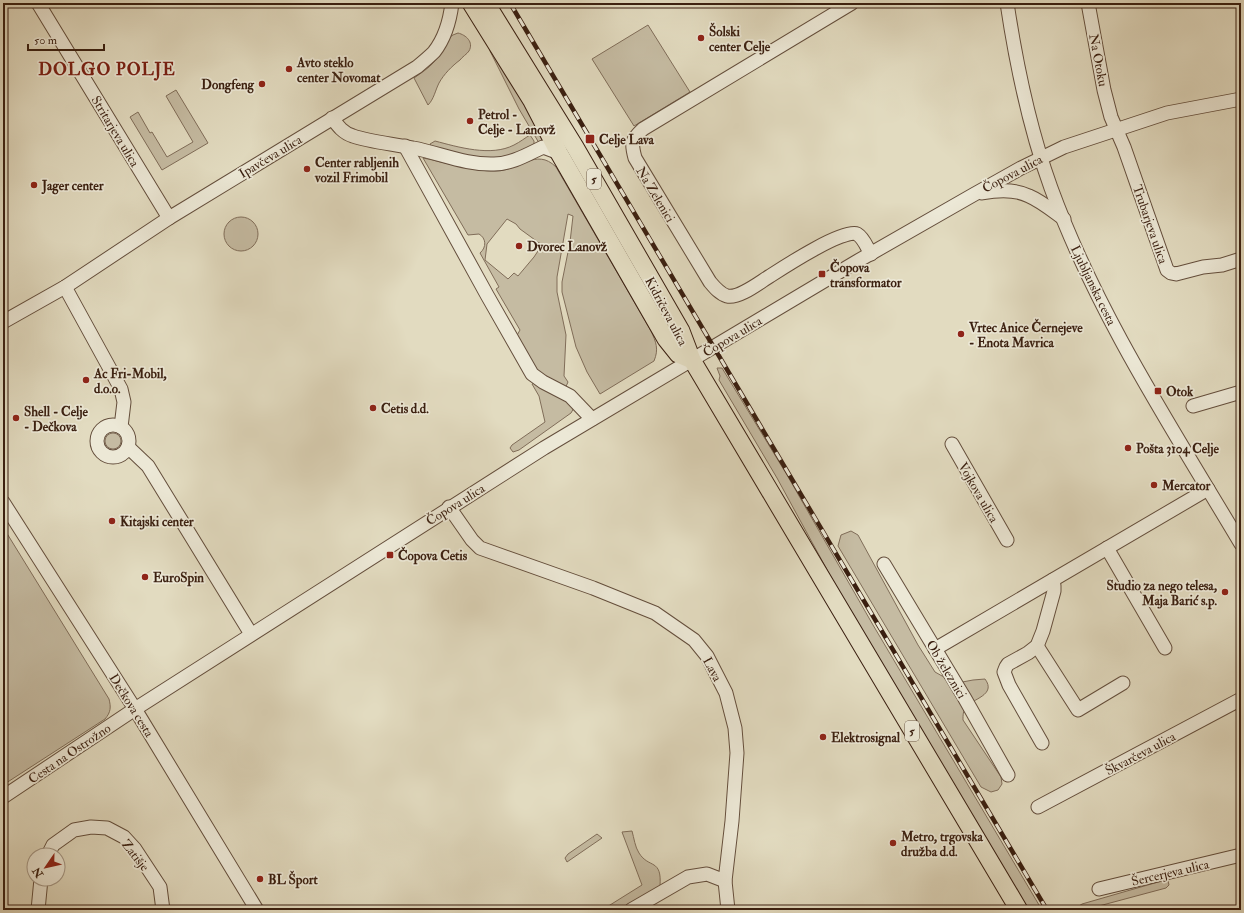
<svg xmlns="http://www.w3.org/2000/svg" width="1244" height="913" font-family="'IM FELL Double Pica',serif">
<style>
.green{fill:#c5bba2;stroke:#806d59;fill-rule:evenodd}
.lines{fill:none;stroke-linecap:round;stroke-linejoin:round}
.minor-casing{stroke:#644e3c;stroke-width:15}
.major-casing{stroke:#3a1f10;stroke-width:19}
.minor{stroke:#ece8d6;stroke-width:13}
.major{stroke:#e2dbc0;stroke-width:17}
.rail-casing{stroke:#3a1f10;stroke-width:4.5}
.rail{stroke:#ece8d6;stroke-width:3;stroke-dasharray:9;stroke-linecap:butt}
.poi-dot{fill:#8f2418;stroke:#ece8d6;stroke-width:1.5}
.labels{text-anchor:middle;stroke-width:3.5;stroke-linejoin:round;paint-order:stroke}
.shield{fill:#ece8d6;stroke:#6f5b4b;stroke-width:1}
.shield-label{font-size:12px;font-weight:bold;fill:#3a1f10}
.poi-label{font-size:13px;font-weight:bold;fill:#3a1f10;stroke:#ece8d6;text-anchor:start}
.street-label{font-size:13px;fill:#3a1f10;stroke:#ece8d6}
.district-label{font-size:17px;font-weight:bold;letter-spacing:1px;fill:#7a1f14;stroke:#ece8d6}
</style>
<rect width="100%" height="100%" fill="#e2dbc0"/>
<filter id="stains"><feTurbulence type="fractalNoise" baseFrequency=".005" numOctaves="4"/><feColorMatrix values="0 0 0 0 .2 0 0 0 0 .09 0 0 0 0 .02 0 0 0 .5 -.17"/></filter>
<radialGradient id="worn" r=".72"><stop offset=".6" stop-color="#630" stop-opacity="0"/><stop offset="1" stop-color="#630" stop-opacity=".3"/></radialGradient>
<g class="green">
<polygon points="648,25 690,92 634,126 592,59"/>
<path d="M458,33C466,35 474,42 469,51C467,54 462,57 460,60C452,66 444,74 439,83C435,91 434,99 428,105L414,78C421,73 429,68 434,62C443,51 443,37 458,33Z"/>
<polygon points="490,49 546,139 539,143 519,109 490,51"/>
<polygon points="176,90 208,143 162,170 130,117 138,112 150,133 152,132 167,157 193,142 166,96"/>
<path d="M530,135L534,141V145C526,149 517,156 509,158C483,164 456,155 432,147L430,144L435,141C458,147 491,157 514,145C520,142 525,138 530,135Z"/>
<path d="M423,158C444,162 475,172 496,171C519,171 536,147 556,167L651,331C656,342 659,349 654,361L600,394L587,372L576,347L562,292V282L570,242L573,216L568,214L557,277V292L566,335L564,376L568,382L564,391L575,406L571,413L519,450L513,452L510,448L512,445L545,422L539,396L532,384L541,381L515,339L520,330L496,289L499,287L480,253C487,247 486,238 479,234L468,235ZM507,219L516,224L520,229L542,245L534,257L518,276L514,273L508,279L485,260L487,244Z"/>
<circle cx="241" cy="234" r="17"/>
<polygon points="717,368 722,368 787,475 873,625 1042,910 1026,910 843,599 777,478 719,380 720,376"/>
<circle cx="113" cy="441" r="8"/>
<path d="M3,527L109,699C111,707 111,712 105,719L3,785Z"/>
<path d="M851,531L858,535L918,645L935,672L951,681L957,683L973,680L985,679C997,695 972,699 966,707C963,711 963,715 963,720L1001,777L1002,784L998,790L991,792L981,787L838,546L841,535Z"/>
<path d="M632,831C634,838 635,847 639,853C649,869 662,858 660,886L619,910H602L642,885L622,832Z"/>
<polygon points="597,834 602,838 567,862 565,858 568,854"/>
<polygon points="1165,880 1168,881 1169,885 1166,888 1084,910 1080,909 1079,906 1082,904"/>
</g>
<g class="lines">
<g class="minor-casing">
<g id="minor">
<polyline points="38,3 169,218"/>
<path d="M852,3L643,129C631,140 631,143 635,158L710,282C715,288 720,294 727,296C739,299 760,282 770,276C784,267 844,228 857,234C864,238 867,248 871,254"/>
<path d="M1007,3C1016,63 1030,130 1051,188C1097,314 1172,428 1241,544"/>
<polyline points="1088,3 1104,90 1111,117 1124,147 1167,270 1171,273 1176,274 1203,267 1222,265 1241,259"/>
<path d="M332,118C338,126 343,133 353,136C370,142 395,144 413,148C440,153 466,165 494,164C512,164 528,154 543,147L559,153"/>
<polyline points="405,146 487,295 532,374 543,382 570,396 592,419"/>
<path d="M982,193C997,190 1015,189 1029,196C1041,201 1053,211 1064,219"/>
<polyline points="65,287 121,389 124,402 121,427"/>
<path d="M3,322L65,287L169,218L417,67C423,62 429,57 434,52C445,38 450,20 452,3"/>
<polyline points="1193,406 1241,392"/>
<circle cx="113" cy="441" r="16"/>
<polyline points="952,444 1007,540"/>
<polyline points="128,447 148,466 251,634"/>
<polyline points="3,502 135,709 257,910"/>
<polyline points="449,507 472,540 480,548 593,588 655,613 694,640 707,656 726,693 735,728 737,753 732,821 725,881 707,874 688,877 631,910"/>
<polyline points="1107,548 1165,648"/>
<polyline points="884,564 964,697 1008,775"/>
<polyline points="1037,646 1078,710 1123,683"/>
<polyline points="935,649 1208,489"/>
<polyline points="1042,743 1009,685 1004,672 1006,667 1008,664 1028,653 1037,646 1043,631 1054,591 1054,586 1053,580"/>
<polyline points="3,797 135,709 544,448 856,262 973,195 1021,168 1064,147 1167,113 1241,99"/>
<polyline points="1038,807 1241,699"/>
<polyline points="48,855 53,845 74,830 91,827 107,828 124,837 135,849 160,887 163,910"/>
<polyline points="725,881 728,910"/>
<polyline points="1099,889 1241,855"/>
<polyline points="38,910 41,879"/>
</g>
</g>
<g class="major-casing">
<g id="major">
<polyline points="471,3 532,101 559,153 666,339 678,354 692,360"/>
<polyline points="486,3 575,147 681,331 692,360 1019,910"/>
</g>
</g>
<use href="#minor" class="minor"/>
<use href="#major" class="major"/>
<g class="rail-casing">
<polyline id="rail" points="510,3 1047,910"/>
</g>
<use href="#rail" class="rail"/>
</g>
<g class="poi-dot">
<circle cx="701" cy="38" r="4"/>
<circle cx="289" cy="69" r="4"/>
<circle cx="262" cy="84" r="4"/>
<circle cx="470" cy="121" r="4"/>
<rect x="585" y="134" width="10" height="10" rx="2"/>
<circle cx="307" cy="169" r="4"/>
<circle cx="34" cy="185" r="4"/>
<circle cx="519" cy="246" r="4"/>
<rect x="818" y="270" width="8" height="8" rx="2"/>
<circle cx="961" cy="334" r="4"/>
<circle cx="86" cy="380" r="4"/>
<rect x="1154" y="387" width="8" height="8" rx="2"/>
<circle cx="373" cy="408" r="4"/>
<circle cx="16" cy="418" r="4"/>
<circle cx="1128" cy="448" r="4"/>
<circle cx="1154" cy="485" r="4"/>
<circle cx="112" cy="521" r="4"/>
<rect x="386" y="551" width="8" height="8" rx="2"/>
<circle cx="145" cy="577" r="4"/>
<circle cx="1225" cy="592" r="4"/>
<circle cx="823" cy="737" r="4"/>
<circle cx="893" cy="843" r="4"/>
<circle cx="260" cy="879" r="4"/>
</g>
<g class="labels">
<g class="shield">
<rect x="587" y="169" width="14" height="20" rx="3"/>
<rect x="905" y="721" width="14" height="20" rx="3"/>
</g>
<g class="shield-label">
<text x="594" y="183">5</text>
<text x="912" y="735">5</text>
</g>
<g class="poi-label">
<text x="709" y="36">Šolski<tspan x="709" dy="15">center Celje</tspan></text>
<text x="297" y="67">Avto steklo<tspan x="297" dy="15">center Novomat</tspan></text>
<text x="254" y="89" text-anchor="end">Dongfeng</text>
<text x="478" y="119">Petrol -<tspan x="478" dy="15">Celje - Lanovž</tspan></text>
<text x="599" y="144">Celje Lava</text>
<text x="315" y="167">Center rabljenih<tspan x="315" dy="15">vozil Frimobil</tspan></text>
<text x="42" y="190">Jager center</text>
<text x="527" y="251">Dvorec Lanovž</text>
<text x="830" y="272">Čopova<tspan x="830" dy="15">transformator</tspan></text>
<text x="969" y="332">Vrtec Anice Černejeve<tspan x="969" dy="15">- Enota Mavrica</tspan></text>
<text x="94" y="378">Ac Fri-Mobil,<tspan x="94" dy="15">d.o.o.</tspan></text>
<text x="1166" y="396">Otok</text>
<text x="381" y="413">Cetis d.d.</text>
<text x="24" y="416">Shell - Celje<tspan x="24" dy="15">- Dečkova</tspan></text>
<text x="1136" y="453">Pošta 3104 Celje</text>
<text x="1162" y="490">Mercator</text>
<text x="120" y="526">Kitajski center</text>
<text x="398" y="560">Čopova Cetis</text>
<text x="153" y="582">EuroSpin</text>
<text x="1217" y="590" text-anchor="end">Studio za nego telesa,<tspan x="1217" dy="15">Maja Barić s.p.</tspan></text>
<text x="831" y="742">Elektrosignal</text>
<text x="901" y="841">Metro, trgovska<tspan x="901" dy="15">družba d.d.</tspan></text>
<text x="268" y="884">BL Šport</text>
</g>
<g class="street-label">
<text transform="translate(1099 60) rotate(79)" y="5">Na Otoku</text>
<text transform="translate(116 131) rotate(59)" y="5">Stritarjeva ulica</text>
<text transform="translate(270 156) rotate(-31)" y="5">Ipavčeva ulica</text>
<text transform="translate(1012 173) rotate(-28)" y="5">Čopova ulica</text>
<text transform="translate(656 194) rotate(59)" y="5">Na Zelenici</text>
<text transform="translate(1151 224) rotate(71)" y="5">Trubarjeva ulica</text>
<text transform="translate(1094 285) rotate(64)" y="5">Ljubljanska cesta</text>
<text transform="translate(667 311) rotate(62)" y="5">Kidričeva ulica</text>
<text transform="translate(732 336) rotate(-31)" y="5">Čopova ulica</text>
<text transform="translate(979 492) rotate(60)" y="5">Vojkova ulica</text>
<text transform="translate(455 504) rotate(-32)" y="5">Čopova ulica</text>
<text transform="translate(713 669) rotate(62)" y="5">Lava</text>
<text transform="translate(947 669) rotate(59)" y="5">Ob železnici</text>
<text transform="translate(132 705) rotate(58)" y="5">Dečkova cesta</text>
<text transform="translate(69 753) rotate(-34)" y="5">Cesta na Ostrožno</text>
<text transform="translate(1140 753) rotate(-28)" y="5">Škvarčeva ulica</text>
<text transform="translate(136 855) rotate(52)" y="5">Zatišje</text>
<text transform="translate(1170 872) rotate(-13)" y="5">Šercerjeva ulica</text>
</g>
<g class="district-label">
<text x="107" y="75">DOLGO POLJE</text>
</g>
</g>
<rect width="1244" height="913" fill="none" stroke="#e2dbc0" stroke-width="16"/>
<rect x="4" y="4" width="1236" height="905" fill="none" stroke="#3a1f10" stroke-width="2"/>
<rect x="8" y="8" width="1228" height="897" fill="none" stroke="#3a1f10"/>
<g transform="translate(46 867) rotate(236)"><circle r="19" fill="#ece8d6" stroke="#a59887"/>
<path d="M0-3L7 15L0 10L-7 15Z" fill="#8f2418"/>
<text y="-6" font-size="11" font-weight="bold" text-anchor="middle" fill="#3a1f10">N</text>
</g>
<path d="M28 44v6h76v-6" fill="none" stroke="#3a1f10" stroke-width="2"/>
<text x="34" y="44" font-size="12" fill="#3a1f10" stroke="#ece8d6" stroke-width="3" paint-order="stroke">50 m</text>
<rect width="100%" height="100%" filter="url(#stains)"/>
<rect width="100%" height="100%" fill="url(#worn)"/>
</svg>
